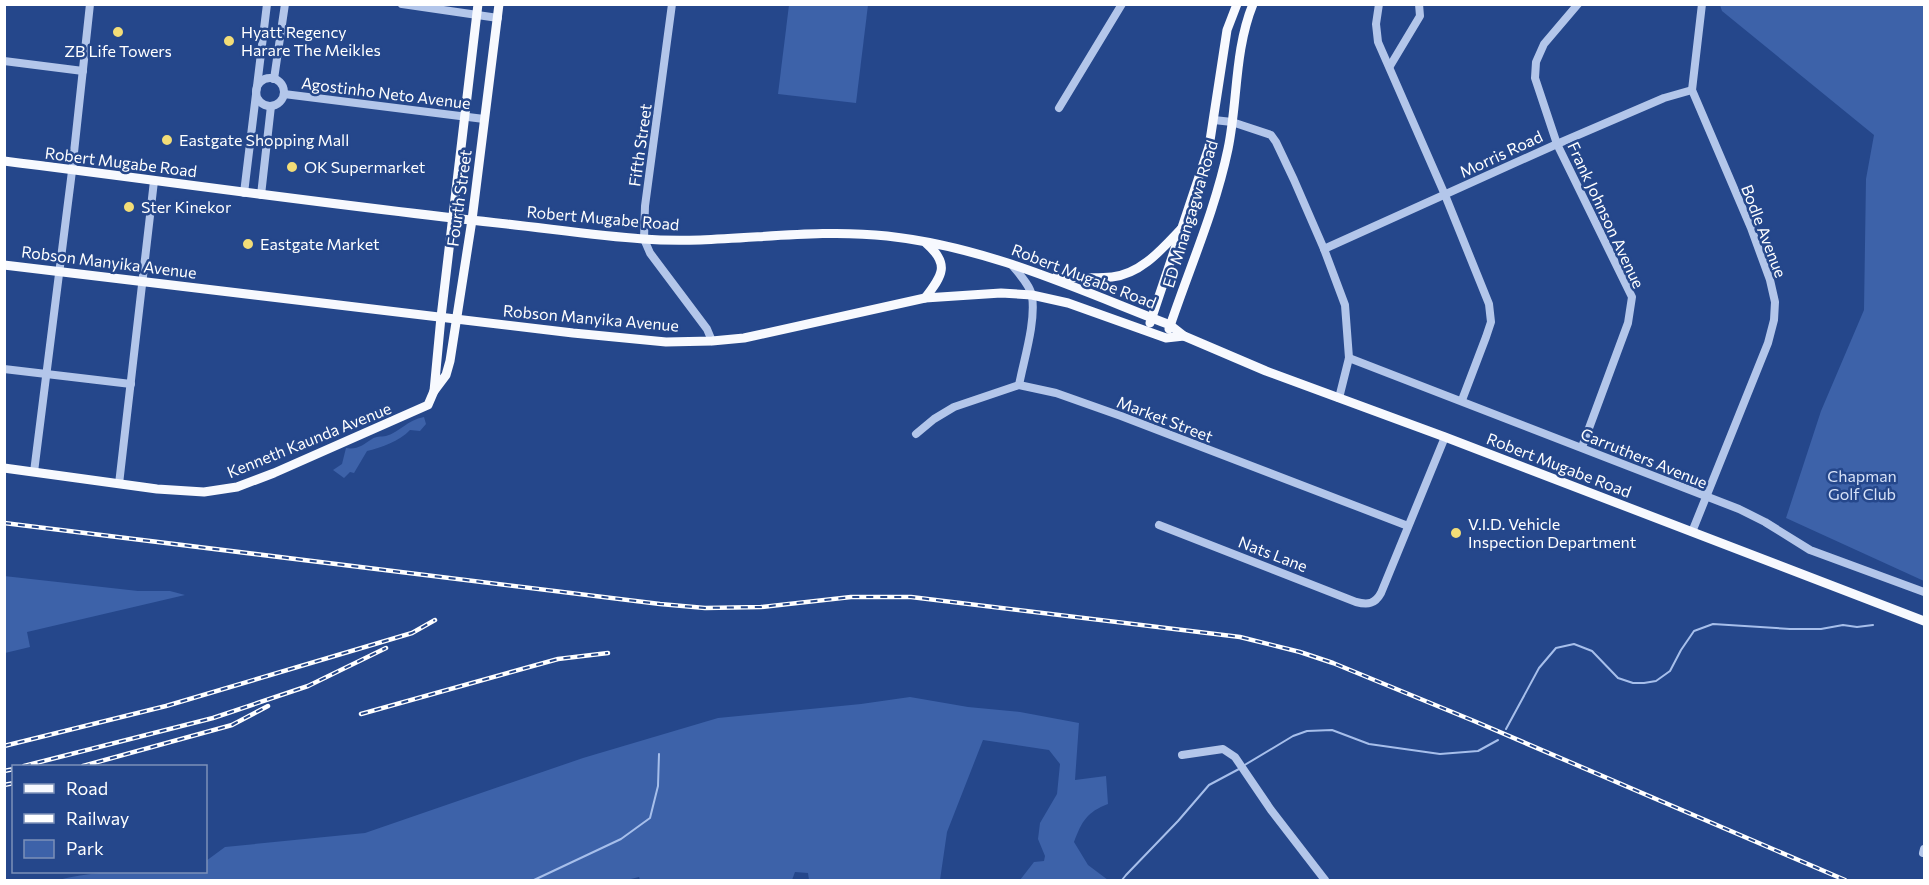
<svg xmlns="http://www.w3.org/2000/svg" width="1929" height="885" font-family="Commissioner,sans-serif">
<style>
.green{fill:#3d62a9}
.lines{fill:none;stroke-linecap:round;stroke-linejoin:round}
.stream{stroke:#a7bfeb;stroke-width:2}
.minor{stroke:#b3c6ea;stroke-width:8}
.major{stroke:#f7f9fe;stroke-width:9}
.rail-casing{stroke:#fff;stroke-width:4.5}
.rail{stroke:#25478b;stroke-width:2;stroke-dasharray:7;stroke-linecap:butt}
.poi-dot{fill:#f3dd77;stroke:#25478b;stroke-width:2}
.labels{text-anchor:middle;stroke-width:5;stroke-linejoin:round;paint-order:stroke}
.poi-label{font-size:16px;fill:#fff;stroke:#25478b;text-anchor:start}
.street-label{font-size:16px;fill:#fff;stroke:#25478b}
.park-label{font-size:16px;fill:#d7e2f8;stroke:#25478b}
</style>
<rect width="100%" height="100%" fill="#25478b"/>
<g class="green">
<polygon points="789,5 868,5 856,103 778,94"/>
<polygon points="1720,5 1924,5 1924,581 1786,518 1821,411 1864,310 1866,179 1874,135 1722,11"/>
<path d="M424,417L426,424L420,431L410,430C400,441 380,448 367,451L354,473L350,472L344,478L333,470L342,464L346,448C357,450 363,445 372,439C376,436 381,437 386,436C400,432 407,420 424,417Z"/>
<polygon points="4,576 138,591 170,591 185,595 27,632 30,647 5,653"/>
<path d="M910,697L968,707L1020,712L1079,723L1075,780L1106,776L1108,804C1087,812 1082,821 1074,842L1088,865L1108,880H1020L1034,862L1044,861L1045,856L1038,839L1040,823L1057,794L1060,764L1049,750L983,740L947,832L940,880H809L808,873L795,872L792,880H640L639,877L627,880H58C107,868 156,872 206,872V861L225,847L365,833L583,758L718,718L861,704Z"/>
</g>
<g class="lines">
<g class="stream">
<polyline points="1506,729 1539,668 1556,648 1574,644 1592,651 1618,678 1633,683 1644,683 1656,681 1670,671 1681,650 1694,631 1713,624 1790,629 1821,629 1843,625 1857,627 1873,625"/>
<polyline points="1243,766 1293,736 1307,731 1332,730 1369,744 1440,754 1478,751 1498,740"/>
<polyline points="534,880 621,839 650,818 658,786 659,754"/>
<polyline points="1122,880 1126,875 1178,821 1209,785 1239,769"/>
</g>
<g class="minor">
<polyline points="402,4 498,18"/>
<polyline points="672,4 645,206 644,239 650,253 707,329 712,341"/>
<polyline points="1379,4 1376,24 1378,42 1445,195 1489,304 1491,322 1486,337 1462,400"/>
<polyline points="1578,4 1544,44 1536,62 1535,78 1557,144 1632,297 1628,323 1582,447"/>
<polyline points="4,61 83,71"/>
<polyline points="1390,66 1420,16 1419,4"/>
<circle cx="270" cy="92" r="14"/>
<polyline points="274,79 285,4"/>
<polyline points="284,94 484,119"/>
<polyline points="1059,108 1122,4"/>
<polyline points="1214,120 1232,122 1271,135 1276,142 1294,180 1324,249 1345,305 1349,358 1339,398"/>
<polyline points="244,193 267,4"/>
<polyline points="261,195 271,106"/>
<polyline points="1324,249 1557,144 1664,98 1692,90"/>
<path d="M1012,265C1019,274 1030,285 1032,296C1036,322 1024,359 1019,385"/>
<polyline points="1349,358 1739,509 1765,522 1810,550 1924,592"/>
<polyline points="4,369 131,384"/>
<polyline points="916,434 934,419 954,407 1019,385 1056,393 1121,416 1408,526"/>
<polyline points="34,472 72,171 90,4"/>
<polyline points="119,484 154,181"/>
<path d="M1159,525L1356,602C1368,605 1375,604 1381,593L1445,437"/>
<polyline points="1692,532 1768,343 1774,320 1775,302 1770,280 1751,228 1692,90 1702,4"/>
<polyline points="1182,755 1223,749 1235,757 1271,810 1325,880"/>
<polyline points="1923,853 1924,849"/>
</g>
<g class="major">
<path d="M4,161C172,182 339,206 507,224C552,229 598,236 643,239C724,245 806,227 887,236C988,247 1077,289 1170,325L1184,336L1266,371L1445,437L1924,621"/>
<polyline points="4,265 573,333 666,342 712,341 744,338 925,298 1001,293 1032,295 1068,303 1166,338 1184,336"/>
<path d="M1056,277C1074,277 1094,279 1112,277C1141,274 1162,249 1181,229"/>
<path d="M925,298C943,275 950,264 926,243"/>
<polyline points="1150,323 1209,147 1227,30 1237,4"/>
<path d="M1169,329C1189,269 1215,211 1228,149C1238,101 1234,51 1253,4"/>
<polyline points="434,391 441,317 478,4"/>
<polyline points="4,468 157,489 204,492 237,487 274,473 428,405 434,391 446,375 450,361 472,220 499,4"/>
</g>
<g class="rail-casing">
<g id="rail">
<polyline points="4,523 660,604 705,608 761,607 851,597 911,597 1240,637 1300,652 1333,663 1474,721 1845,880"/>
<polyline points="361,714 558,659 608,653"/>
<polyline points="4,746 166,706 412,633 435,620"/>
<polyline points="24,766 213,718 308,686 386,648"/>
<polyline points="83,766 232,725 268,706"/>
<polyline points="4,771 14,769"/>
<polyline points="4,785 14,783"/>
</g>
</g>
<use href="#rail" class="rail"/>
</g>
<g class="poi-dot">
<circle cx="118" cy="32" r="6"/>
<circle cx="229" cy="41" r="6"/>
<circle cx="167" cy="140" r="6"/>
<circle cx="292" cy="167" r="6"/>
<circle cx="129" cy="207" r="6"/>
<circle cx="248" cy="244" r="6"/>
<circle cx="1456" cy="533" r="6"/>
</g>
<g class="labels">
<g class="poi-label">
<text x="241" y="38">Hyatt Regency<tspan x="241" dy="18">Harare The Meikles</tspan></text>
<text x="118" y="57" text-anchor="middle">ZB Life Towers</text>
<text x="179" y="146">Eastgate Shopping Mall</text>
<text x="304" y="173">OK Supermarket</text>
<text x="141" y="213">Ster Kinekor</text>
<text x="260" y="250">Eastgate Market</text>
<text x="1468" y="530">V.I.D. Vehicle<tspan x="1468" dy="18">Inspection Department</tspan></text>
</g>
<g class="street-label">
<text transform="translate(386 93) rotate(7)" y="6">Agostinho Neto Avenue</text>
<text transform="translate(640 145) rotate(-82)" y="6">Fifth Street</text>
<text transform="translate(1501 154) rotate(-25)" y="6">Morris Road</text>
<text transform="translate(121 162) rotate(7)" y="6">Robert Mugabe Road</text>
<text transform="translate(459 198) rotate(-82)" y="6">Fourth Street</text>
<text transform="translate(1190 214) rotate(-73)" y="6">ED Mnangagwa Road</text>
<text transform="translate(1606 215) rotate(65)" y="6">Frank Johnson Avenue</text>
<text transform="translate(603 218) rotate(5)" y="6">Robert Mugabe Road</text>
<text transform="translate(1764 231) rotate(69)" y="6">Bodle Avenue</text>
<text transform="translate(109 262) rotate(7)" y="6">Robson Manyika Avenue</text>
<text transform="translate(1084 276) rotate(21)" y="6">Robert Mugabe Road</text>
<text transform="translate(591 318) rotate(5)" y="6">Robson Manyika Avenue</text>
<text transform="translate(1165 419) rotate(21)" y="6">Market Street</text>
<text transform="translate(309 440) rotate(-22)" y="6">Kenneth Kaunda Avenue</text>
<text transform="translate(1644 458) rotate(22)" y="6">Carruthers Avenue</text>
<text transform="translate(1559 465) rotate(21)" y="6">Robert Mugabe Road</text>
<text transform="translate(1273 554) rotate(21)" y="6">Nats Lane</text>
</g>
<g class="park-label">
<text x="1862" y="482">Chapman<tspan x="1862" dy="18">Golf Club</tspan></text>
</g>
</g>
<rect width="1929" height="885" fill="none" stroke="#ffffff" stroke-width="12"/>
<rect x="12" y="765" width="195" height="108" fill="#25478b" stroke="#7c91b9" stroke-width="1.5"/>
<rect x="24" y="784" width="30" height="9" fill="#f7f9fe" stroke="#7c91b9" stroke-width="1.5"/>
<text x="66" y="795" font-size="18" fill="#ffffff">Road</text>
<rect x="24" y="814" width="30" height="9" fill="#ffffff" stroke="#7c91b9" stroke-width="1.5"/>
<text x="66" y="825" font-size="18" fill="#ffffff">Railway</text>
<rect x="24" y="840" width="30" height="18" fill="#3d62a9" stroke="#7c91b9" stroke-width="1.5"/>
<text x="66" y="855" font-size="18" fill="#ffffff">Park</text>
</svg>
